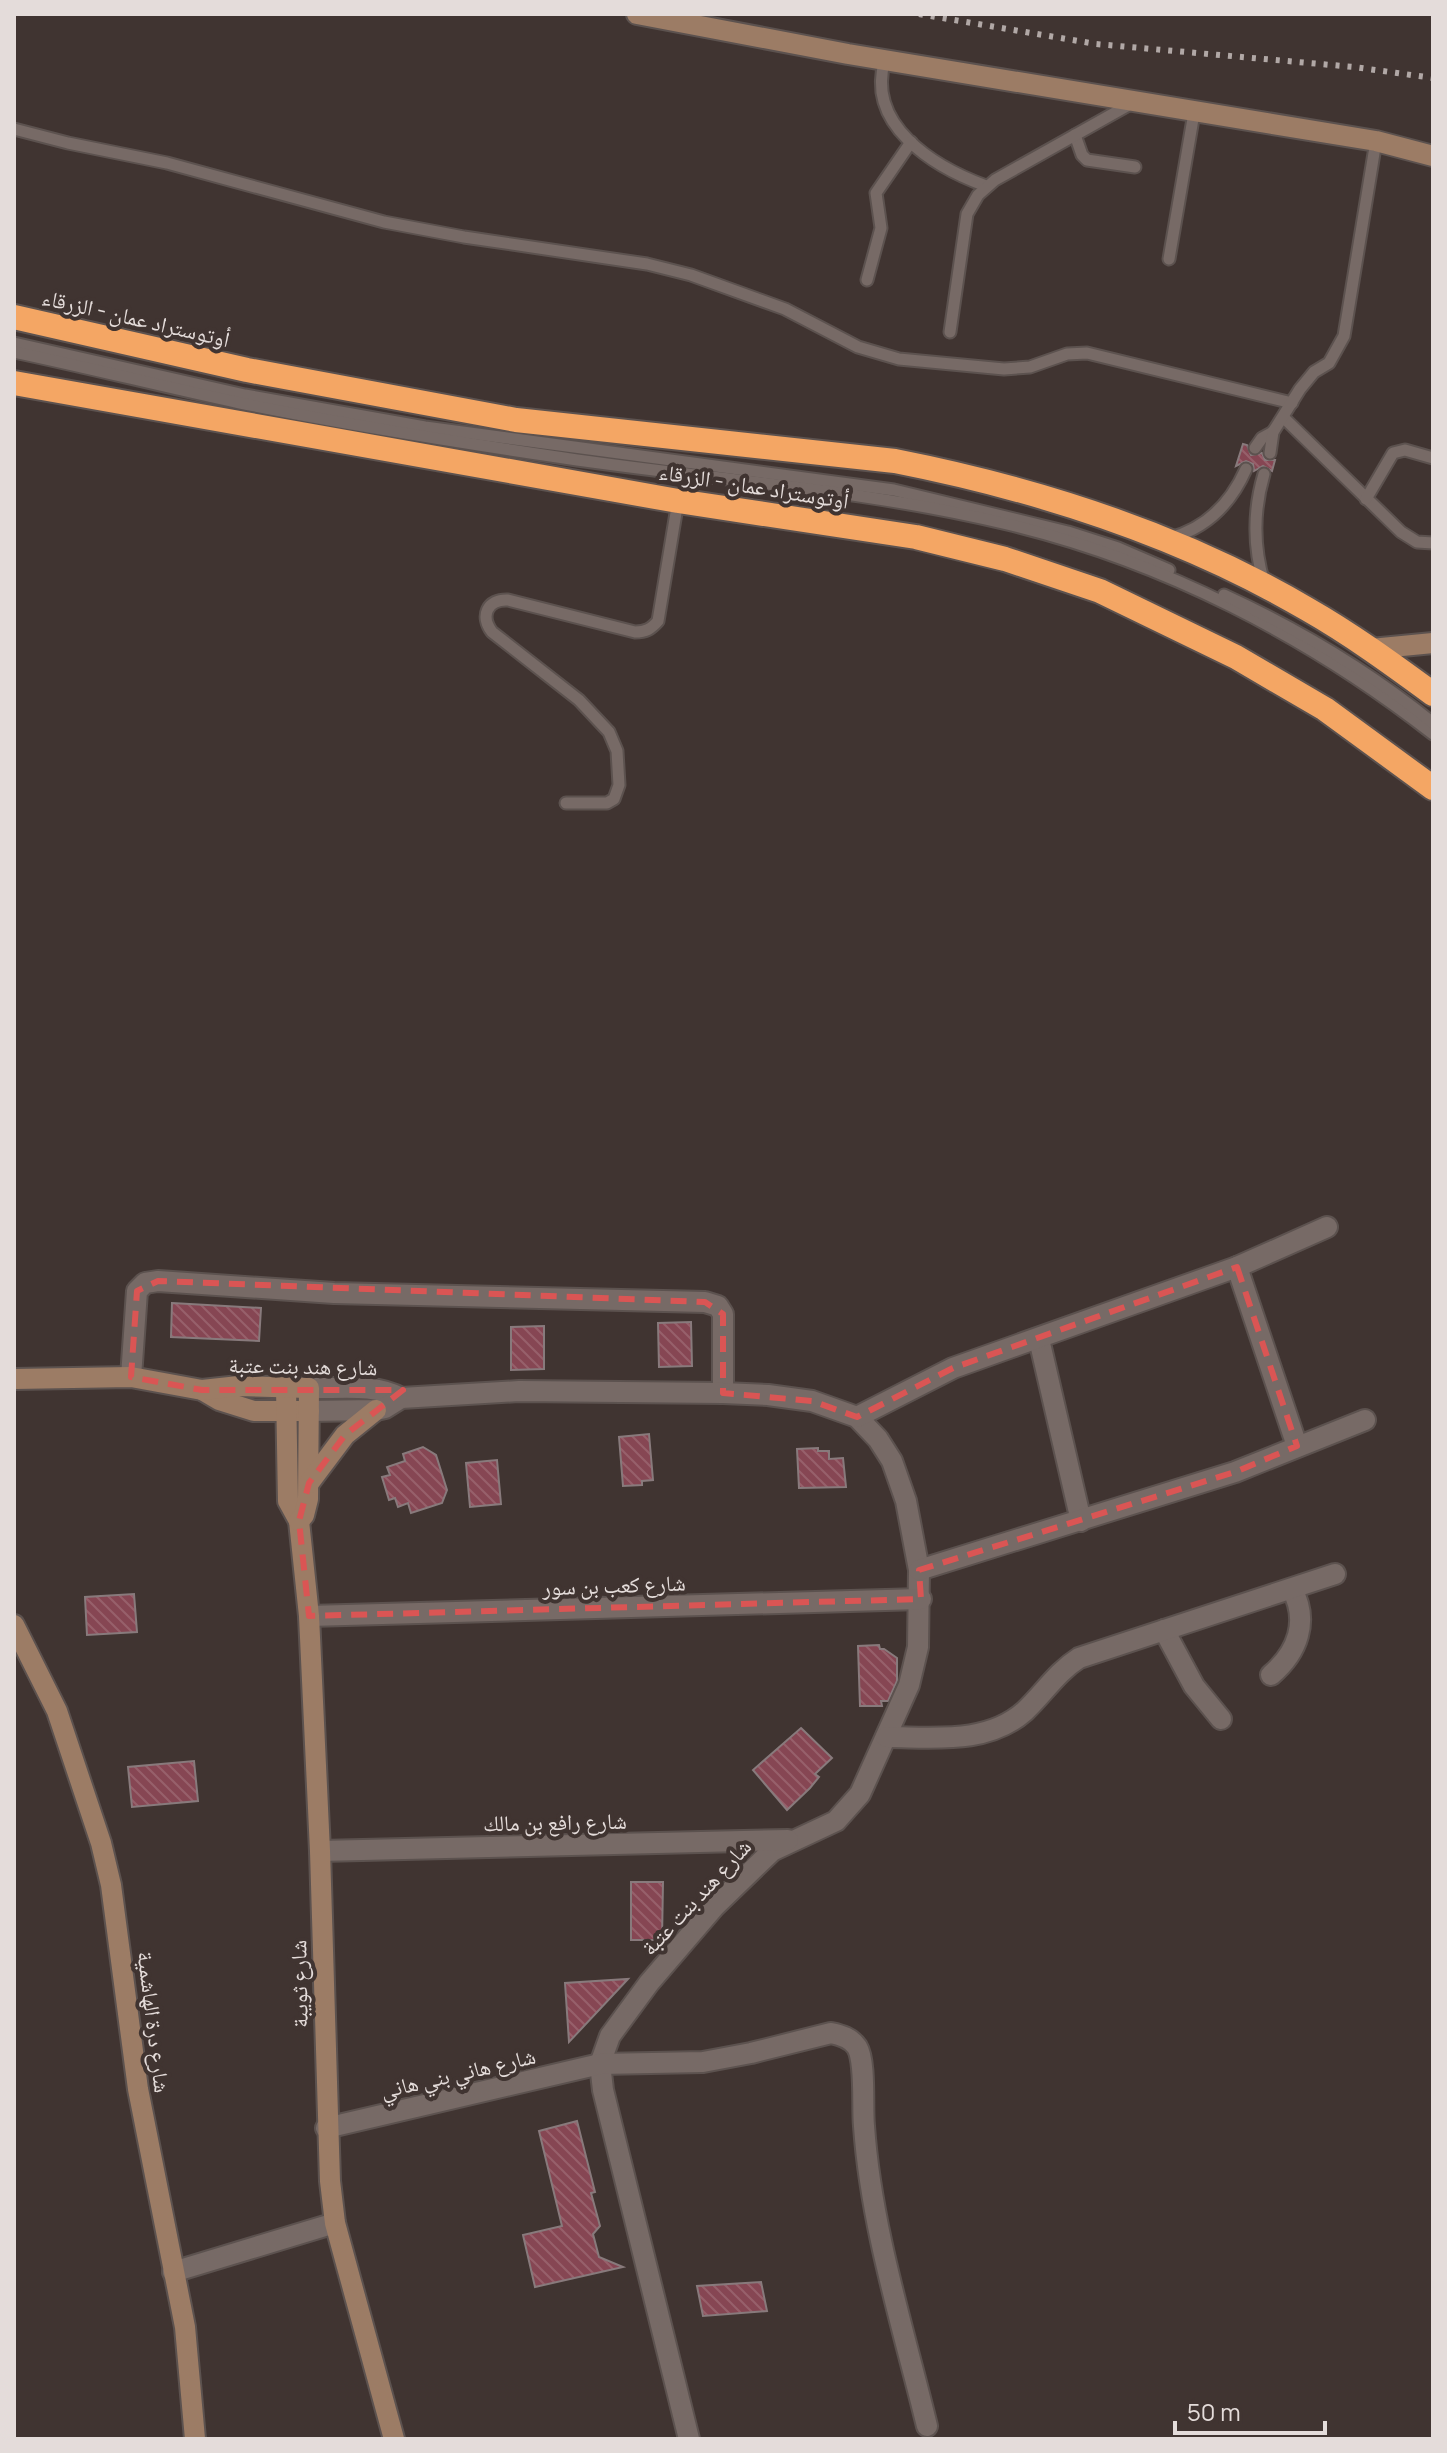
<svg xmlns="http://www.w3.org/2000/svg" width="1447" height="2453" font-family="Manrope,'Noto Naskh Arabic',sans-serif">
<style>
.building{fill:url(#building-back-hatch);stroke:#887a7c;stroke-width:2}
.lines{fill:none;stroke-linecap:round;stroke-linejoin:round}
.lane-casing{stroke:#5c524f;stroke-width:15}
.street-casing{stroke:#5c524f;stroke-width:24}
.secondary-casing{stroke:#5c524f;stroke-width:24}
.highway-casing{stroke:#5c524f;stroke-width:28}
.lane{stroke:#776a66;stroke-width:11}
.street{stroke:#776a66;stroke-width:20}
.secondary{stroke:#9c7c65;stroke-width:20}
.highway{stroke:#f4a664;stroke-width:24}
.rail{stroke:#b1a8a6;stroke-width:6;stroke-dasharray:4 8;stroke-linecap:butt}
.marked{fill:none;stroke:#da5554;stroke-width:6;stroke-dasharray:16 10;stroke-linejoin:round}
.labels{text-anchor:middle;stroke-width:8;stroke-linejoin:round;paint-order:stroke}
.street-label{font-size:22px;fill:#e4dcda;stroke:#403431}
</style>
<defs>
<pattern id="building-back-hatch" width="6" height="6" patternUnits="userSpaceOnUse" patternTransform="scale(2)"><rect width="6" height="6" fill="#864653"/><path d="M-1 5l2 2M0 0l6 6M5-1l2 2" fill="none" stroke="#97606b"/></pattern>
</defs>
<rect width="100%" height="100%" fill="#403431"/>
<g class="building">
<polygon points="1243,444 1247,445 1251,455 1262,453 1265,460 1275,460 1272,471 1263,466 1254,471 1253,464 1246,461 1236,466"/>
<polygon points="172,1303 261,1308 259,1341 171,1337"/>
<polygon points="691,1322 692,1366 659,1367 658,1323"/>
<polygon points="544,1326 544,1369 511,1370 511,1327"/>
<polygon points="649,1434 653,1480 642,1481 642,1485 623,1486 619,1437"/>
<polygon points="423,1447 436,1455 447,1490 442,1503 411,1513 408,1503 398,1507 395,1498 389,1500 382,1477 390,1475 387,1467 405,1461 403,1454"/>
<polygon points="818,1448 818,1451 829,1451 829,1459 843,1458 846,1487 799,1488 797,1449"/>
<polygon points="497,1460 501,1504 470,1507 466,1463"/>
<polygon points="134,1594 137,1632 87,1635 85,1597"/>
<polygon points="879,1645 880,1649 884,1649 897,1658 897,1681 888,1701 881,1701 882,1706 860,1706 858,1646"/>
<polygon points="801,1728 832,1758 815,1774 819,1777 810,1788 787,1810 753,1770"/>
<polygon points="194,1761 198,1801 132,1807 128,1767"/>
<polygon points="631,1882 663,1882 662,1940 631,1940"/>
<polygon points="628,1979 569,2042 565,1983"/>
<polygon points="577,2121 595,2192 591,2193 600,2226 593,2234 599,2257 623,2267 535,2287 523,2235 562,2226 539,2131"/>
<polygon points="761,2282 767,2311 703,2316 697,2286"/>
</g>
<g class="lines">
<g class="lane-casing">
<g id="lane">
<path d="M885,60C865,125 934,167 986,186"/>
<polyline points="14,129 68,143 167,163 384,222 464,237 647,264 691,275 785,309 858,347 899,359 1004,369 1030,367 1067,354 1087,353 1292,403"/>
<polyline points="1075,135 1082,155 1087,160 1135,167"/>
<polyline points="1169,259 1194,113"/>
<polyline points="867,280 881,228 876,193 911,142"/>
<polyline points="950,332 967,214 978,195 995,180 1134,102"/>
<polyline points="14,343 245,395 425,427 894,490 1068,532 1118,548 1169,570"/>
<path d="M14,352C90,368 165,387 240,403C347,425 456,442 564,458C712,480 862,489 1007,524C1162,561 1308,636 1433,734"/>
<polyline points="1283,417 1401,532 1417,542 1433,543"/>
<polyline points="1255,448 1262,438 1273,432"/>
<polyline points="1270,453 1273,432 1300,389 1314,372 1329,363 1344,336 1376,141"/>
<path d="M1264,474C1253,511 1253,546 1264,583"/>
<polyline points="1366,499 1393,453 1405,450 1433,458"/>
<path d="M1170,538C1207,528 1231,503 1246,469"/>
<path d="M1224,595C1298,629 1370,672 1433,723"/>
<path d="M566,803H607L614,799L619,785L617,751L609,732L579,700L492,632C480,616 487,599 508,600L635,632C646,632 651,629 658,621L678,501"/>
</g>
</g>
<g class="street-casing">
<g id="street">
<polyline points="1237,1267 1297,1446"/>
<polyline points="1039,1339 1081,1521"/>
<polyline points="131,1377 137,1291 145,1283 158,1281 334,1293 705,1302 718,1306 723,1314 723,1393"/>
<path d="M309,1388C338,1389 375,1383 401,1398"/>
<polyline points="309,1411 376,1410 385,1408 401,1398 519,1391 723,1393 768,1395 812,1401 857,1417 878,1439 892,1461 906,1501 919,1570 918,1647 909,1685 860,1794 836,1821 772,1851 715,1906 649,1983 610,2036 600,2064 603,2090 689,2439"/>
<polyline points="857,1417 953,1368 1237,1267 1327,1227"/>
<polyline points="919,1570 1235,1472 1365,1420"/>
<polyline points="309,1616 921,1599"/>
<polyline points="1164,1630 1194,1686 1221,1719"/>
<path d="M1271,1675C1298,1652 1309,1621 1292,1589"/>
<path d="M886,1737C933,1737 987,1745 1025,1711C1044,1693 1057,1672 1079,1658L1335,1574"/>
<polyline points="320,1851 788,1840"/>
<path d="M326,2128L600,2064L703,2062L751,2053L831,2033C841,2035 851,2038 857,2047C866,2062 862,2107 864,2126C871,2227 903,2327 927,2426"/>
<polyline points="173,2272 335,2223"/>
</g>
</g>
<g class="secondary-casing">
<g id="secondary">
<polyline points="637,14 848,54 1376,141 1433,156"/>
<polyline points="1371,649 1433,643"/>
<polyline points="14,1379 131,1377 202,1390 219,1400 254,1411 309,1411"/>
<polyline points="286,1388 288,1501 299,1521 309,1616 320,1851 330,2181 335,2223 394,2439"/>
<polyline points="202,1390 239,1386 309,1388 308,1499 304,1515 299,1521"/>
<polyline points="309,1483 345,1435 376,1410"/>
<polyline points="14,1625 57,1711 101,1843 111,1885 138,2089 185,2327 195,2439"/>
</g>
</g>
<g class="highway-casing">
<g id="highway">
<path d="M14,317L247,370L516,420L895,461C1037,489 1181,535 1307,609C1351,634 1392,664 1433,694"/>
<polyline points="14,383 678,501 916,537 1005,559 1100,591 1236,657 1325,709 1433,788"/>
</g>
</g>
<use href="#lane" class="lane"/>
<use href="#street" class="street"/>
<use href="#secondary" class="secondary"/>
<use href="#highway" class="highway"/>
<polyline class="rail" points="919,14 1096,44 1354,67 1433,78"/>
</g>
<path class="marked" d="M1237,1267L1297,1446L1235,1472L919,1570L921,1599L309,1616L299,1521L309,1483L345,1435L403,1390H202L131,1377L137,1291L158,1281L705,1302L723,1314V1393L812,1401L857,1417L953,1368Z"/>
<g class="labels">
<g class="street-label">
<text transform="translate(136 318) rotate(13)" y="8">أوتوستراد عمان - الزرقاء</text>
<text transform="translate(754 486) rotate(9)" y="8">أوتوستراد عمان - الزرقاء</text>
<text transform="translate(303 1366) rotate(1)" y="8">شارع هند بنت عتبة</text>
<text transform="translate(614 1585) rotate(-2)" y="8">شارع كعب بن سور</text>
<text transform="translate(555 1822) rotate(-1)" y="8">شارع رافع بن مالك</text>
<text transform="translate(696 1897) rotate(-47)" y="8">شارع هند بنت عتبة</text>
<text transform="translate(299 1984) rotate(-91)" y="8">شارع ثويبة</text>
<text transform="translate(154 2022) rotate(83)" y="8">شارع درة الهاشمية</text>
<text transform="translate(458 2073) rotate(-13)" y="8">شارع هاني بني هاني</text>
</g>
</g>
<rect width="1447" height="2453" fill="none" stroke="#e4dcda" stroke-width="32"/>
<path d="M1175 2421v12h150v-12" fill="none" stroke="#e4dcda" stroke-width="4"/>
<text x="1187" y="2421" font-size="24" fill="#e4dcda" stroke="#403431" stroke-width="6" paint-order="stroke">50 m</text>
</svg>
